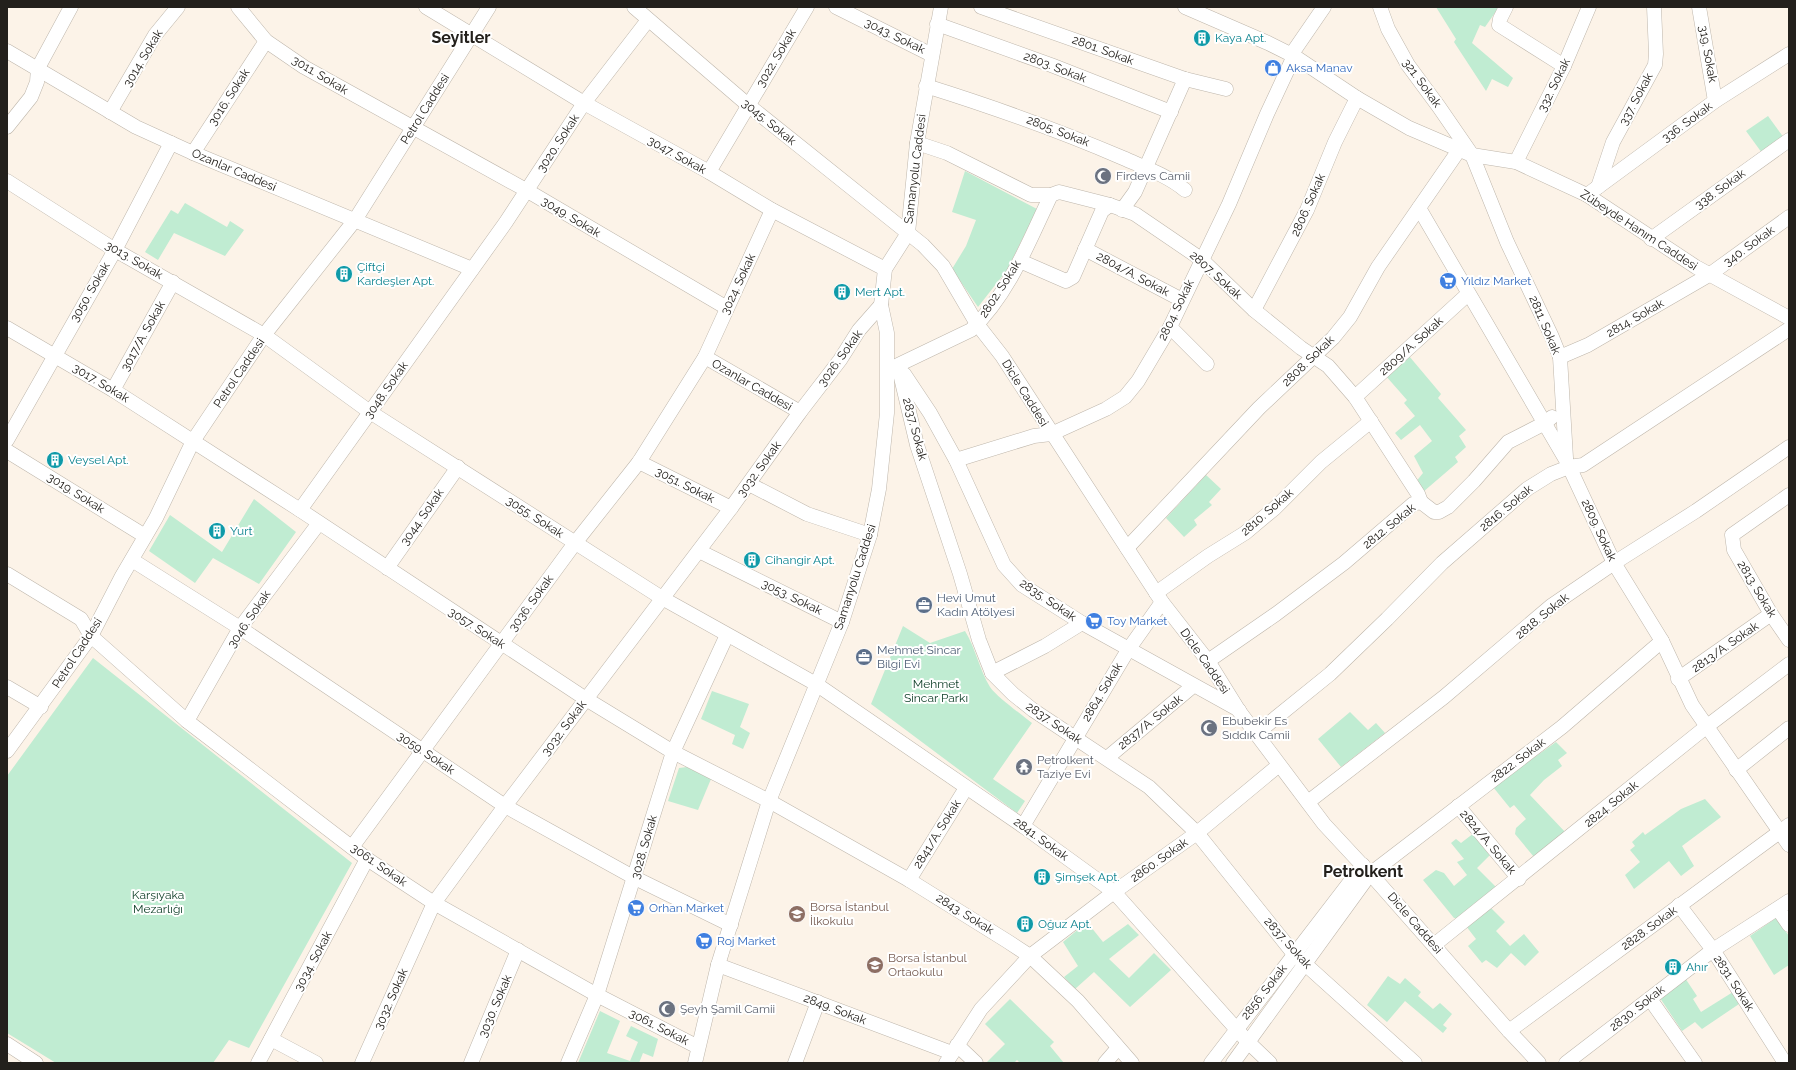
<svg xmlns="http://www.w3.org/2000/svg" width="1796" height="1070" font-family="Raleway,sans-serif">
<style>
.green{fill:#c0ecd2}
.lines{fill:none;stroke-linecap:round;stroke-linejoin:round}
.minor-casing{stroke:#beb6ab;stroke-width:15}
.minor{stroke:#fff;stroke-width:14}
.labels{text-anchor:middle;stroke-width:4;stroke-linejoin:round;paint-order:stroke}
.street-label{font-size:12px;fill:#23201c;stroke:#fff}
.culture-label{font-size:12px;fill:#0d838f;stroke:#fff;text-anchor:start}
.shop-label{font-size:12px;fill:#366cbe;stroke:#fff;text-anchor:start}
.worship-label{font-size:12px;fill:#5b616d;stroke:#fff;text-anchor:start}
.service-label{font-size:12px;fill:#4e5e75;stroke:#fff;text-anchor:start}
.park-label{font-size:12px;fill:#11402a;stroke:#fff}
.education-label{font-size:12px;fill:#785e54;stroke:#fff;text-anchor:start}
.district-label{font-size:16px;font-weight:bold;fill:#23201c;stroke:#fff}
</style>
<rect width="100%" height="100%" fill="#fcf3e8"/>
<g class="green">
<polygon points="1436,7 1499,7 1485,27 1480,25 1472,43 1513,78 1508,87 1492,79 1486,91 1454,42 1456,39"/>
<polygon points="1768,116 1784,138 1762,153 1746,131"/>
<polygon points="965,171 1037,209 1007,270 978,307 952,269 966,246 976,220 952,212"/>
<polygon points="185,203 227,227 230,221 244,230 225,256 174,233 158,260 145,252 171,210 178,214"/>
<polygon points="1409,356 1441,394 1438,398 1466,430 1459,436 1466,447 1455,457 1458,462 1423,492 1415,483 1423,473 1414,456 1432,441 1420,425 1401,440 1395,433 1415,416 1404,403 1407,400 1385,375"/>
<polygon points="1206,475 1221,489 1209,502 1212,505 1194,520 1197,525 1184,537 1166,518"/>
<polygon points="254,499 296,532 259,584 213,558 195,583 149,551 170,515 222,552"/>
<path d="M903,626L930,643L965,631C976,649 979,669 990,687C997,697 1022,715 1032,723L993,779L1025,801L1017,813L871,704Z"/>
<polygon points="93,658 352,863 249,1048 229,1040 213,1063 56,1063 7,1033 7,776"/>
<polygon points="712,691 749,704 740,727 750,733 743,749 732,744 735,735 701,719"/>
<polygon points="1350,712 1368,730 1376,723 1385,733 1341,767 1318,739"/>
<polygon points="1556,742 1567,753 1558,760 1562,766 1544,780 1530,795 1567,834 1534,857 1515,834 1516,828 1526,819 1514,805 1510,808 1493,787"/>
<polygon points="687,767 711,779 698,810 668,801 679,768"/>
<polygon points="1705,799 1721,817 1682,846 1694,866 1681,876 1669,861 1634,889 1625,875 1640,862 1630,850 1635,846 1632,842 1643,832 1645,835 1681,809"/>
<polygon points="1474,833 1492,853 1477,868 1496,887 1458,918 1454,918 1423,880 1436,870 1444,873 1454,886 1467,875 1457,862 1464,859 1451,843 1456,839 1461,843"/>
<polygon points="1491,908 1505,922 1496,931 1510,946 1524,934 1539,952 1525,966 1511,953 1497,968 1486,960 1482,963 1468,946 1476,939 1466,926"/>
<polygon points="1776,918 1789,936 1789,965 1774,975 1750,936"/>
<polygon points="1087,922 1103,942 1128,924 1139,935 1109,959 1129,978 1154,953 1171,970 1130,1007 1094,972 1075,989 1064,977 1078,966 1063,942"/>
<polygon points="1388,976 1400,984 1405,978 1421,992 1418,996 1433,1009 1440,1003 1452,1014 1443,1025 1447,1028 1443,1033 1405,1001 1387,1022 1367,1005"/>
<polygon points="1685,978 1697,996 1693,999 1701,1012 1733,992 1739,1004 1702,1029 1695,1022 1682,1031 1660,998"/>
<polygon points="1010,999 1054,1042 1050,1046 1064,1063 1020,1063 1017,1060 1014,1063 986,1063 1005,1044 985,1024"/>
<polygon points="600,1011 620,1021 607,1053 630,1061 638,1042 626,1036 631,1026 658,1039 653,1057 643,1053 639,1063 578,1063"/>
</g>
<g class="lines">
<g class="minor-casing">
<g id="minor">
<polyline points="238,7 266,41 304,67 526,190 727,308"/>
<polyline points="426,7 584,103 709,172 772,210 885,269"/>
<polyline points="634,7 748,105 923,245 943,266 977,324 1002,356 1162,602 1208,661 1239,711 1324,824 1376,880 1509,1031 1539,1063"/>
<polyline points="836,7 932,55"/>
<polyline points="981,7 1185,79 1226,89"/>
<polyline points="1185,7 1268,43 1294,56 1357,98 1409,128 1472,155 1516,162 1587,195 1696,267 1789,318"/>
<polyline points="1380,7 1388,29 1408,65 1439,107 1472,155 1507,242 1552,337 1560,357 1566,458"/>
<polyline points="1506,7 1500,19 1499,25 1564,66"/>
<polyline points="1699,7 1715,101"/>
<polyline points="937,24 1051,65 1171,112"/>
<polyline points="7,51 136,127 193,153 472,269"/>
<polyline points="1291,55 1324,7"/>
<path d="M926,86C993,107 1058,130 1123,158C1143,167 1167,175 1185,190"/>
<polyline points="110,112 155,35 178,7"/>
<polyline points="7,127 31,97 37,82 38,68 71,7"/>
<polyline points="917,143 947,153 1031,195 1051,195 1059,192 1110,205 1135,214 1201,259 1254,310 1301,348 1328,366 1355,397 1418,494 1421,502"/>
<polyline points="193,153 266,41"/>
<polyline points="1516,162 1564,66 1589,7"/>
<polyline points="709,172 807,7"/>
<polyline points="7,181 115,250 264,335 370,412 662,598 816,684 1023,826 1114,892 1248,1042 1270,1063"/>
<polyline points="1598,187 1613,142 1655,65 1656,54 1654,7"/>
<path d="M1051,195C1029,241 1009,294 971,330L898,365L917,445L960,574L979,640L992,673L1013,694L1033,710L1149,787L1197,833L1294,954L1415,1063"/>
<polyline points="1587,195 1715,101 1789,54"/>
<polyline points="1419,208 1566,460 1614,563 1662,641 1692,705 1789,845"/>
<polyline points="1122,210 1135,192 1185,79"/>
<polyline points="1651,239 1789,140"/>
<polyline points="1085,249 1182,300"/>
<polyline points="1020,261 1066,281 1073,277 1102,211 1110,205"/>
<polyline points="1254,310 1307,210 1335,142 1357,98"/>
<polyline points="1170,327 1207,364"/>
<polyline points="7,328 113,390 300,510 586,699 673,752 769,801 909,880 1007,941 1030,956 1078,1001 1132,1063"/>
<polyline points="705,357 800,412"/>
<polyline points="1560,357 1588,345 1709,275 1789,217"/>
<polyline points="904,374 930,413 956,460 1004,565 1022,585 1082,623 1239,710"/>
<polyline points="113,390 173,282"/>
<polyline points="1355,397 1468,294"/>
<polyline points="7,440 115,250 171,143"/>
<polyline points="7,451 145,536"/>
<polyline points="956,460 1034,436 1051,434 1106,409 1125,397 1138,381 1170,327 1229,204 1267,114 1294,56"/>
<polyline points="639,462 731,508"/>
<polyline points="749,484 807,514 870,535"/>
<polyline points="1789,495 1732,535 1734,550 1771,614 1789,640"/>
<polyline points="300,510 506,222 584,103 648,20"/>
<polyline points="1127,548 1259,408 1333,338 1350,317 1378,267 1459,150"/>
<polyline points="699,551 842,622"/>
<polyline points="132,560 240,628 505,806 635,878 731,925"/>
<polyline points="387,568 458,467"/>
<polyline points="7,574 81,619 91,636 187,721 367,859 434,903 597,995 698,1047"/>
<polyline points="1156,593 1208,556 1245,533 1275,508 1321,462 1371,421"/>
<polyline points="1208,661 1276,614 1344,563 1413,504 1421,502 1434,512 1439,512 1448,507 1474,481 1508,442 1545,423 1552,417"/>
<polyline points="992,673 1045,646 1082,623"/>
<polyline points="1678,679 1771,614"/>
<polyline points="7,687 41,707"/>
<polyline points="187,721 240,628 319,523"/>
<polyline points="1257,733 1330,674 1387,619 1442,563 1527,489 1551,474 1569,467 1583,465 1789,329"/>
<polyline points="7,751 91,636 122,576 156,518 193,441 264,335 355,220 489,7"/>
<polyline points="1107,758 1193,686"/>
<polyline points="1736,770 1789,728"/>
<polyline points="1308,802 1444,697 1551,606 1614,563 1696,511 1789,447"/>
<polyline points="1458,806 1519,879"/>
<polyline points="1023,826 1128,650 1162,602"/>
<polyline points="352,847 575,543 639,462 705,357 772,210"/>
<polyline points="909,880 966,788"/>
<polyline points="1679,905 1713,950 1785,1063"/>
<polyline points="1778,909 1789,925"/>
<polyline points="1434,945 1706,727 1789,664"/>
<polyline points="718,965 952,1053"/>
<polyline points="1650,999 1695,1063"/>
<polyline points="1509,1031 1789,825"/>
<polyline points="271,1039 316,1063"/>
<polyline points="7,1044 36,1063"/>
<polyline points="957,1045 976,1063"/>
<polyline points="258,1063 367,859"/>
<polyline points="362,1063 434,903 505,806 731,508 800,412 840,360 859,330 881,305"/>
<polyline points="471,1063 518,950"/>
<polyline points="568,1063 597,995 673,752 727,635"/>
<polyline points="695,1063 718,965 769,801 842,622 870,535 879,489 887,413 887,333 881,305 885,269 908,233 917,143 941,7"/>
<polyline points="795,1063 818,1002"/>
<polyline points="946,1063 981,1009 1030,956 1114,892 1197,833 1279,765"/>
<polyline points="1105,1063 1118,1048"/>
<polyline points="1211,1063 1363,865"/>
<polyline points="1233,1063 1370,874 1562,727 1662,641"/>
<polyline points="1566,1063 1713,950 1789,901"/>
</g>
</g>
<use href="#minor" class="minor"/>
</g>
<defs>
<g id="building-disc" transform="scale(0.9)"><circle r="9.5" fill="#0f9aa8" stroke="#fff"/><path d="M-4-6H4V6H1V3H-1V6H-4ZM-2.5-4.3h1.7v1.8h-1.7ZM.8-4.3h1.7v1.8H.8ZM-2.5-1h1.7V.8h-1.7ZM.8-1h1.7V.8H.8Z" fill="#fff"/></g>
<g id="shop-disc" transform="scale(0.9)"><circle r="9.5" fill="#3f7fe0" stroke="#fff"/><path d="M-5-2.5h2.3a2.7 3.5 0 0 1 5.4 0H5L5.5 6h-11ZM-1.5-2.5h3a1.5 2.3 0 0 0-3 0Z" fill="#fff"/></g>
<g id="mosque-disc" transform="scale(0.9)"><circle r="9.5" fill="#6b7280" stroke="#fff"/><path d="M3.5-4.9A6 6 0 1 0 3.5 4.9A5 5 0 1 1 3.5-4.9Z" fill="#fff"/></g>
<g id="supermarket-disc" transform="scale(0.9)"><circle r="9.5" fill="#3f7fe0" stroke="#fff"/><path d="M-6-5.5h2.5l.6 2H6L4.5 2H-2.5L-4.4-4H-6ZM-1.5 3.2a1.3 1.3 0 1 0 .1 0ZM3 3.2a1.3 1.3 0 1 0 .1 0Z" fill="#fff"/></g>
<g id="office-disc" transform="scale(0.9)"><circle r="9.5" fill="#5c6f8a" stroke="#fff"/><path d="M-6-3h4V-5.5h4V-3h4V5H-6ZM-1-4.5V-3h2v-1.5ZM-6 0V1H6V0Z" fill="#fff"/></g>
<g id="temple-disc" transform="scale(0.9)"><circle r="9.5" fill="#6b7280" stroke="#fff"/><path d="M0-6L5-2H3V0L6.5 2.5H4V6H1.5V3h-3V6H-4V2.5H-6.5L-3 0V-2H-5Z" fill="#fff"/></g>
<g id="school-disc" transform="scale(0.9)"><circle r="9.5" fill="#8d6e63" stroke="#fff"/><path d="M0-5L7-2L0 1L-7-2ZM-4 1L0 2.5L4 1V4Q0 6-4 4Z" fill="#fff"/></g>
</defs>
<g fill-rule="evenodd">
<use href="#building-disc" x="1202" y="38"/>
<use href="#shop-disc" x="1273" y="68"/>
<use href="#mosque-disc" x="1103" y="176"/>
<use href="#building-disc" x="344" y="274"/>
<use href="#supermarket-disc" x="1448" y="281"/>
<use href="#building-disc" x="842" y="292"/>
<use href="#building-disc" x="55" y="460"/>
<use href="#building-disc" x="217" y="531"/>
<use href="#building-disc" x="752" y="560"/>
<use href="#office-disc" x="924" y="605"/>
<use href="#supermarket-disc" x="1094" y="621"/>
<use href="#office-disc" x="864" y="657"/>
<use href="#mosque-disc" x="1209" y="728"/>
<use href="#temple-disc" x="1024" y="767"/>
<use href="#building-disc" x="1042" y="877"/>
<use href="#supermarket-disc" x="636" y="908"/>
<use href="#school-disc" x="797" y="914"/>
<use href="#building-disc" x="1025" y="924"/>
<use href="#supermarket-disc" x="704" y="941"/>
<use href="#school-disc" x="875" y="965"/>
<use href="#building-disc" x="1673" y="967"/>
<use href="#mosque-disc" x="667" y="1009"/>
</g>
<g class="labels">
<g class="street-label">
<text transform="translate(895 36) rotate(26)" y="4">3043. Sokak</text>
<text transform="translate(1103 50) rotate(20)" y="4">2801. Sokak</text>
<text transform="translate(1708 54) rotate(80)" y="4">319. Sokak</text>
<text transform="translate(143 58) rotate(-59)" y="4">3014. Sokak</text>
<text transform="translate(776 58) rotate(-59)" y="4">3022. Sokak</text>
<text transform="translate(1055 67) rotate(21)" y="4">2803. Sokak</text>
<text transform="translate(320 75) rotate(31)" y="4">3011. Sokak</text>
<text transform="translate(1422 83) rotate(54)" y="4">321. Sokak</text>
<text transform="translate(1554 85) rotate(-64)" y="4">332. Sokak</text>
<text transform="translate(229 97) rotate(-57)" y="4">3016. Sokak</text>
<text transform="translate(1636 99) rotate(-62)" y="4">337. Sokak</text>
<text transform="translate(425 109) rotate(-58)" y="4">Petrol Caddesi</text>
<text transform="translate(769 122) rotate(39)" y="4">3045. Sokak</text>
<text transform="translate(1687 122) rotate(-36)" y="4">336. Sokak</text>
<text transform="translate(1058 131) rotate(21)" y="4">2805. Sokak</text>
<text transform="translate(558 143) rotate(-57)" y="4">3020. Sokak</text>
<text transform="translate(677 155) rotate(29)" y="4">3047. Sokak</text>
<text transform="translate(915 169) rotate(-83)" y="4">Samanyolu Caddesi</text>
<text transform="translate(234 170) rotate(23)" y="4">Ozanlar Caddesi</text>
<text transform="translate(1720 189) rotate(-36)" y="4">338. Sokak</text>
<text transform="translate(1308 205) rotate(-66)" y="4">2806. Sokak</text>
<text transform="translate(571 217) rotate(31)" y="4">3049. Sokak</text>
<text transform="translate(1639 230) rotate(33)" y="4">Zübeyde Hanım Caddesi</text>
<text transform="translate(1749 246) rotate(-36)" y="4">340. Sokak</text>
<text transform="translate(134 260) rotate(30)" y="4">3013. Sokak</text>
<text transform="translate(1133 274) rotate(28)" y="4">2804/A. Sokak</text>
<text transform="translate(1216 275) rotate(42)" y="4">2807. Sokak</text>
<text transform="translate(738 284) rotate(-65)" y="4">3024. Sokak</text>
<text transform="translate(1000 289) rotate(-57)" y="4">2802. Sokak</text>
<text transform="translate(90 292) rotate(-60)" y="4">3050. Sokak</text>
<text transform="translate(1176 310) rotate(-64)" y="4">2804. Sokak</text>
<text transform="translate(1635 318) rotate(-30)" y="4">2814. Sokak</text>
<text transform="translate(1545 325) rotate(67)" y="4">2811. Sokak</text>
<text transform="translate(143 336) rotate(-61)" y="4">3017/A. Sokak</text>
<text transform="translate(1411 346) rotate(-42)" y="4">2809/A. Sokak</text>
<text transform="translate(840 358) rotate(-54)" y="4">3026. Sokak</text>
<text transform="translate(1308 361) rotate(-44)" y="4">2808. Sokak</text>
<text transform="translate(239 373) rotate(-56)" y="4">Petrol Caddesi</text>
<text transform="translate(101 383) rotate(31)" y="4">3017. Sokak</text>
<text transform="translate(752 385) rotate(30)" y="4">Ozanlar Caddesi</text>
<text transform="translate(386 390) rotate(-55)" y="4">3048. Sokak</text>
<text transform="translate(1025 393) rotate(58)" y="4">Dicle Caddesi</text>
<text transform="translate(915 429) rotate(75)" y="4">2837. Sokak</text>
<text transform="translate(759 469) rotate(-54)" y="4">3032. Sokak</text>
<text transform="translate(685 485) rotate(27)" y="4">3051. Sokak</text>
<text transform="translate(76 493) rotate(32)" y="4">3019. Sokak</text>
<text transform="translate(1506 508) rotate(-40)" y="4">2816. Sokak</text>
<text transform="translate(1267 512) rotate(-41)" y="4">2810. Sokak</text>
<text transform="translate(422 517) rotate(-55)" y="4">3044. Sokak</text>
<text transform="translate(535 517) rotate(33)" y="4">3055. Sokak</text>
<text transform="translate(1389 526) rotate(-39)" y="4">2812. Sokak</text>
<text transform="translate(1599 530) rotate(65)" y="4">2809. Sokak</text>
<text transform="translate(855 577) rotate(-72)" y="4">Samanyolu Caddesi</text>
<text transform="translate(1757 589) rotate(59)" y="4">2813. Sokak</text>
<text transform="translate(792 597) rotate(26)" y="4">3053. Sokak</text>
<text transform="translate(1048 600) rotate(34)" y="4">2835. Sokak</text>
<text transform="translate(531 603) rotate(-54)" y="4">3036. Sokak</text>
<text transform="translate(1542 616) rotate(-39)" y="4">2818. Sokak</text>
<text transform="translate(249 619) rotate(-56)" y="4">3046. Sokak</text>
<text transform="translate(477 628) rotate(33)" y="4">3057. Sokak</text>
<text transform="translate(1725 647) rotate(-35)" y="4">2813/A. Sokak</text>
<text transform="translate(77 653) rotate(-57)" y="4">Petrol Caddesi</text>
<text transform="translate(1205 661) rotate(55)" y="4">Dicle Caddesi</text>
<text transform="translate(1102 692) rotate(-59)" y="4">2864. Sokak</text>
<text transform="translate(1150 722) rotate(-39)" y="4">2837/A. Sokak</text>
<text transform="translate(1054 723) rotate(34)" y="4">2837. Sokak</text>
<text transform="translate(564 728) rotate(-53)" y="4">3032. Sokak</text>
<text transform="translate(426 753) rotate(34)" y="4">3059. Sokak</text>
<text transform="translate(1518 760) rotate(-37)" y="4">2822. Sokak</text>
<text transform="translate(1611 804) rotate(-39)" y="4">2824. Sokak</text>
<text transform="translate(937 834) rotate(-58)" y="4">2841/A. Sokak</text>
<text transform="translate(1041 839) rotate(36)" y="4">2841. Sokak</text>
<text transform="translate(1488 842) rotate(50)" y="4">2824/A. Sokak</text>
<text transform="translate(644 847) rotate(-74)" y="4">3028. Sokak</text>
<text transform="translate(1159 860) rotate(-35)" y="4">2860. Sokak</text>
<text transform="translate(379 865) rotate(35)" y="4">3061. Sokak</text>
<text transform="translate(965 914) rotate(32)" y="4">2843. Sokak</text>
<text transform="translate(1415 923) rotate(49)" y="4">Dicle Caddesi</text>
<text transform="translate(1649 928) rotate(-36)" y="4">2828. Sokak</text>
<text transform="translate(1288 943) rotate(48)" y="4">2837. Sokak</text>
<text transform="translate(313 961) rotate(-62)" y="4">3034. Sokak</text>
<text transform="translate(1734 983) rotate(57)" y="4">2831. Sokak</text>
<text transform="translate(1264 992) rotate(-52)" y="4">2856. Sokak</text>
<text transform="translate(391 999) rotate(-66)" y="4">3032. Sokak</text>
<text transform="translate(495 1006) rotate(-67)" y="4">3030. Sokak</text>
<text transform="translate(1637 1008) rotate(-38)" y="4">2830. Sokak</text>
<text transform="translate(835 1009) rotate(21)" y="4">2849. Sokak</text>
<text transform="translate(659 1027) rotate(27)" y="4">3061. Sokak</text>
</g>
<g class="culture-label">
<text x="1215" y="42">Kaya Apt.</text>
<text x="357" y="271">Çiftçi<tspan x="357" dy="14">Kardeşler Apt.</tspan></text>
<text x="855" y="296">Mert Apt.</text>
<text x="68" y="464">Veysel Apt.</text>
<text x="230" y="535">Yurt</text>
<text x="765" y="564">Cihangir Apt.</text>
<text x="1055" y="881">Şimşek Apt.</text>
<text x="1038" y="928">Oğuz Apt.</text>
<text x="1686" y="971">Ahır</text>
</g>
<g class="shop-label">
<text x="1286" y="72">Aksa Manav</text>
<text x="1461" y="285">Yıldız Market</text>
<text x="1107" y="625">Toy Market</text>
<text x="649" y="912">Orhan Market</text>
<text x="717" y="945">Roj Market</text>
</g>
<g class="worship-label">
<text x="1116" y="180">Firdevs Camii</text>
<text x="1222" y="725">Ebubekir Es<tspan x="1222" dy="14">Sıddık Camii</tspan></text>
<text x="1037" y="764">Petrolkent<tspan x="1037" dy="14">Taziye Evi</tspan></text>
<text x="680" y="1013">Şeyh Şamil Camii</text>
</g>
<g class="service-label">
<text x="937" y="602">Hevi Umut<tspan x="937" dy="14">Kadın Atölyesi</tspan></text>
<text x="877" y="654">Mehmet Sincar<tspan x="877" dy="14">Bilgi Evi</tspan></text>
</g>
<g class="park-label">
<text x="936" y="688">Mehmet<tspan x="936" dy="14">Sincar Parkı</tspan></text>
<text x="158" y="899">Karşıyaka<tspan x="158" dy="14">Mezarlığı</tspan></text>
</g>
<g class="education-label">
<text x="810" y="911">Borsa İstanbul<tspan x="810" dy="14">İlkokulu</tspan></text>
<text x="888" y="962">Borsa İstanbul<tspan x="888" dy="14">Ortaokulu</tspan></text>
</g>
<g class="district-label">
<text x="461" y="43">Seyitler</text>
<text x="1363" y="877">Petrolkent</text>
</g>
</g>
<rect width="1796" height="1070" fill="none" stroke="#23201c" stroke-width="16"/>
</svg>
